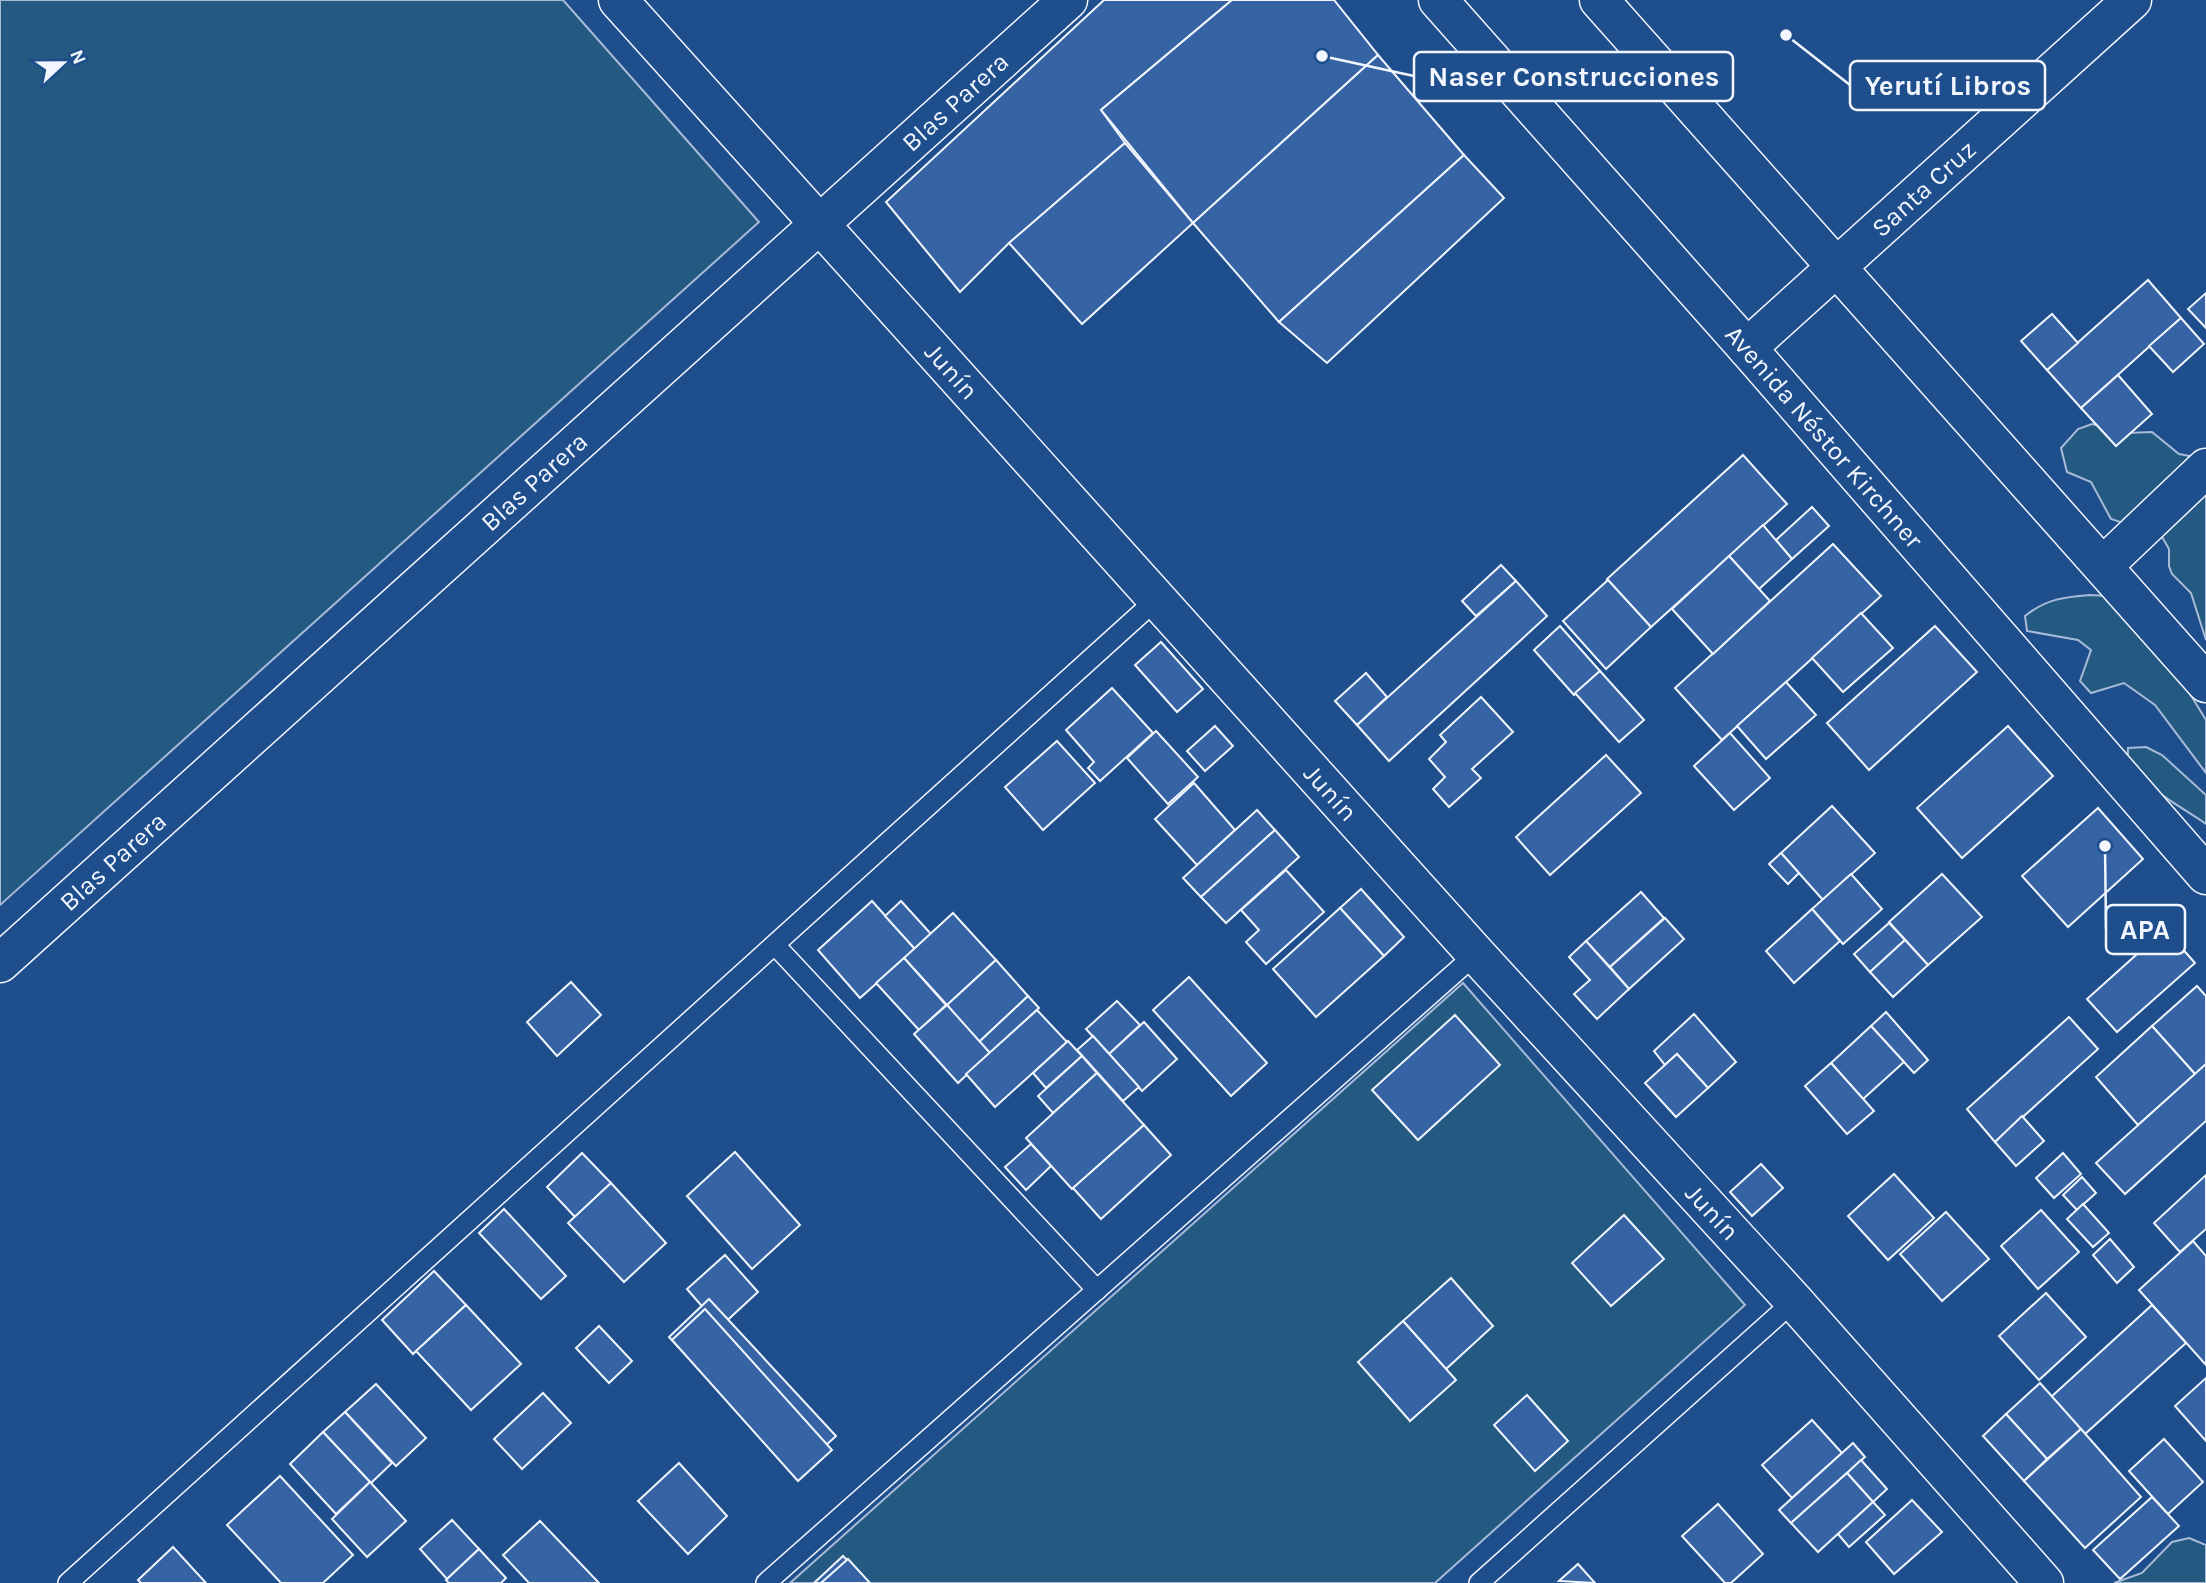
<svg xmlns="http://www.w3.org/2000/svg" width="2206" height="1583" font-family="Karla,sans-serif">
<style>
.green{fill:#245a82;stroke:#a8bbd7;stroke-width:2}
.building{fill:#3563a3;stroke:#f2f6ff;stroke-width:2}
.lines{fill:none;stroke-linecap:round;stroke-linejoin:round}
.service-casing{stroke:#f2f6ff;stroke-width:22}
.minor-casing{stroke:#f2f6ff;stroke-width:41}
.secondary-casing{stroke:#f2f6ff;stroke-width:41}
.service{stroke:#1f4e8c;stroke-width:19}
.minor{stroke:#1f4e8c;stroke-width:38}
.secondary{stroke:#1f4e8c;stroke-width:38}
.labels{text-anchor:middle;stroke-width:5;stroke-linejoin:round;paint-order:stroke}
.street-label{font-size:26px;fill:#f2f6ff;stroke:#1f4e8c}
.leader{fill:none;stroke:#f2f6ff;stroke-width:2.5}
.callout-dot{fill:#f2f6ff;stroke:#1f4e8c;stroke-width:2.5}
.callout{fill:#1f4e8c;stroke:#f2f6ff;stroke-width:2.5}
.callout-label{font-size:28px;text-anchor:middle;font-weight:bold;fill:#f2f6ff}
</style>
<rect width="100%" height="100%" fill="#1f4e8c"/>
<g class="green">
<polygon points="0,0 563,0 759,222 0,905"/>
<polygon points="2092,424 2126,433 2152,432 2179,454 2195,457 2206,455 2206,640 2191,593 2172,574 2169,566 2169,549 2161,535 2111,519 2091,482 2067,472 2061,448 2078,429"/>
<path d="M2090,595L2107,596L2168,658L2206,720V773L2155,705L2124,683L2091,693L2080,681L2091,650L2078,640L2027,631L2025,616C2046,599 2064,597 2090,595Z"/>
<path d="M2146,747L2162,755L2206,795V824C2188,811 2137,783 2129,765C2127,761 2128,753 2128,748Z"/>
<polygon points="1463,983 1745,1305 1435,1583 790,1583"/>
<polygon points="2189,1538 2206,1545 2206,1583 2114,1583 2142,1573 2172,1542"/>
</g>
<g class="building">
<polygon points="1104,0 1232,0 1101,110 1125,143 1009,243 960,292 886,202"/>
<polygon points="1232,0 1334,0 1378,55 1193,223 1101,110"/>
<polygon points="1378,55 1464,155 1279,322 1193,223"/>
<polygon points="1125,143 1193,223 1082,324 1009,243"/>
<polygon points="1464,155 1504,198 1327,363 1279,322"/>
<polygon points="2148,280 2181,318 2081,408 2047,370"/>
<polygon points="2206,293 2206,328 2188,309"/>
<polygon points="2052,314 2078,343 2047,370 2021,341"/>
<polygon points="2181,318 2204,344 2173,372 2149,346"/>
<polygon points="2118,375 2152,414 2116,446 2081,408"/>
<polygon points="1743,455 1787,504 1651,627 1607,579"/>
<polygon points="1812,507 1829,526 1792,559 1776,540"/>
<polygon points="1763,525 1792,559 1759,589 1729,556"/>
<polygon points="1833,544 1881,596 1722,740 1675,688"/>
<polygon points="1729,556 1770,601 1713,654 1672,609"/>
<polygon points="1501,565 1516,581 1476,616 1462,601"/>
<polygon points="1608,580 1651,627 1606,669 1563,621"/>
<polygon points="1516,581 1547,616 1389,761 1357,725"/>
<polygon points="1861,613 1893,648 1843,692 1812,658"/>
<polygon points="1560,626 1600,671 1574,695 1534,650"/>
<polygon points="1935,626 1977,672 1869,770 1827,723"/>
<polygon points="1161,642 1203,689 1177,712 1135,665"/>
<polygon points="1600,671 1644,720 1619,742 1575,693"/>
<polygon points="1366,673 1387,697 1357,725 1335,701"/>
<polygon points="1786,682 1816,715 1766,759 1737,726"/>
<polygon points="1112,688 1153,733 1100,781 1088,768 1094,762 1066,730"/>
<polygon points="1481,697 1513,732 1472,769 1481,778 1449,807 1433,789 1445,777 1429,759 1446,742 1440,735"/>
<polygon points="1215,726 1233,746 1205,771 1187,751"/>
<polygon points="2008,726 2053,776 1962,858 1917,808"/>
<polygon points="1156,731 1198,777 1168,804 1127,758"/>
<polygon points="1730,733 1770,778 1734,810 1694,766"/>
<polygon points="1057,741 1095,783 1043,830 1005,787"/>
<polygon points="1606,755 1641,793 1550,875 1516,837"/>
<polygon points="1194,783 1235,830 1197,865 1155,819"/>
<polygon points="1832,806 1875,853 1823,900 1781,853"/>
<polygon points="2098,808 2143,859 2068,927 2022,876"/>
<polygon points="1257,810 1275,830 1201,897 1183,878"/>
<polygon points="1275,830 1299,857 1226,923 1201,897"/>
<polygon points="1781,853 1799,873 1788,884 1769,864"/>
<polygon points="1286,870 1324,912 1266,964 1246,942 1259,930 1241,910"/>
<polygon points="1851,874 1882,909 1843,944 1812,909"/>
<polygon points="1942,874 1982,917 1928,965 1889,922"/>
<polygon points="1361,889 1404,937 1384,956 1340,908"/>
<polygon points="1641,892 1664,918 1610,967 1586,941"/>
<polygon points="872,901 915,949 860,998 818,950"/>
<polygon points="901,901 931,934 915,949 885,916"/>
<polygon points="1340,908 1384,956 1316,1017 1273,969"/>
<polygon points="1812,909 1840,941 1794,983 1766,951"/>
<polygon points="953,913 996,960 947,1005 904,958"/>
<polygon points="1665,918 1684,939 1629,989 1610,967"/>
<polygon points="1889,923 1905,940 1870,972 1854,954"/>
<polygon points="2165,929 2195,963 2117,1032 2087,999"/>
<polygon points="1905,940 1928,965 1893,997 1870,972"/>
<polygon points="1586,941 1629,989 1597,1019 1574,994 1590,980 1569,957"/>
<polygon points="904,958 946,1005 919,1030 876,983"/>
<polygon points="996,960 1028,996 979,1042 947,1005"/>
<polygon points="1189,977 1267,1063 1231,1096 1153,1010"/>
<polygon points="571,982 601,1015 557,1056 527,1022"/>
<polygon points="2197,986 2206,996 2206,1064 2195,1074 2152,1026"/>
<polygon points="1028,996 1039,1008 990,1053 979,1042"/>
<polygon points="1117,1001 1140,1025 1109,1054 1086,1029"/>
<polygon points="947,1005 990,1053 958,1083 914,1034"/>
<polygon points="1037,1010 1067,1042 995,1107 966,1074"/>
<polygon points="1886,1012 1928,1060 1914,1073 1871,1026"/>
<polygon points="1694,1014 1736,1062 1708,1088 1677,1054 1665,1065 1654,1051"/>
<polygon points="1455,1015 1500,1065 1418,1140 1372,1090"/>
<polygon points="2069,1017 2098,1049 1995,1142 1967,1109"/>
<polygon points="1144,1022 1177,1059 1142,1091 1109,1054"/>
<polygon points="1871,1026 1904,1062 1863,1099 1831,1063"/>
<polygon points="2152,1026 2195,1074 2138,1125 2096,1077"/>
<polygon points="1093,1036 1139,1087 1123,1101 1077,1050"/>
<polygon points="1068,1041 1082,1056 1046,1088 1033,1073"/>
<polygon points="1677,1054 1708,1088 1676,1117 1645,1083"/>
<polygon points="1082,1056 1097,1073 1053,1113 1038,1096"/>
<polygon points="1831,1063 1874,1111 1847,1134 1805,1086"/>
<polygon points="2206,1064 2206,1121 2125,1194 2096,1163"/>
<polygon points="1097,1073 1144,1125 1072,1189 1026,1138"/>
<polygon points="2022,1116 2044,1141 2016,1166 1995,1142"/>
<polygon points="1144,1125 1171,1155 1101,1219 1073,1188"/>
<polygon points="1031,1144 1051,1166 1026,1190 1005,1167"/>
<polygon points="735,1152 800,1225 752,1269 687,1196"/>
<polygon points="582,1153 611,1183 575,1217 547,1187"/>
<polygon points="2063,1153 2081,1174 2054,1198 2036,1178"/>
<polygon points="1761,1164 1783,1188 1752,1216 1730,1192"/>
<polygon points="1894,1174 1934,1218 1888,1260 1848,1216"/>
<polygon points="2206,1175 2206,1229 2180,1252 2154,1223"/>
<polygon points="2082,1177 2096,1193 2077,1210 2063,1195"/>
<polygon points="611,1183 666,1243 624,1282 568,1223"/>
<polygon points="2083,1204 2109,1233 2093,1247 2067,1219"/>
<polygon points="504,1209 566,1276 541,1299 479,1233"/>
<polygon points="2041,1210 2079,1252 2038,1289 2001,1246"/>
<polygon points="1946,1212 1989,1259 1942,1301 1900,1254"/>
<polygon points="1624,1215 1664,1259 1611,1306 1572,1263"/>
<polygon points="2110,1239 2134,1267 2117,1283 2093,1255"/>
<polygon points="2193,1241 2206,1256 2206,1365 2139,1290"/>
<polygon points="725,1255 758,1292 720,1327 687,1289"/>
<polygon points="434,1271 466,1305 413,1354 382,1320"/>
<polygon points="1451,1278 1493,1326 1446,1369 1403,1321"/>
<polygon points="2046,1293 2086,1337 2039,1380 1999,1336"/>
<polygon points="709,1299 836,1436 796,1473 669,1337"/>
<polygon points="466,1305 521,1364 471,1410 416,1351"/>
<polygon points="2152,1305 2186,1343 2085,1434 2051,1397"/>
<polygon points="705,1309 832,1450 798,1481 672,1340"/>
<polygon points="1403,1321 1456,1380 1410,1421 1358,1362"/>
<polygon points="599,1326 632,1361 609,1383 576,1348"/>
<polygon points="2206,1378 2206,1441 2175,1406"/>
<polygon points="2040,1383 2081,1429 2047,1459 2006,1414"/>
<polygon points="376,1384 426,1438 396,1466 345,1412"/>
<polygon points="543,1393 571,1423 522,1469 494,1439"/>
<polygon points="1527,1395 1568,1441 1535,1471 1494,1425"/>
<polygon points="345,1412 392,1463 371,1483 323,1432"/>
<polygon points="2006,1414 2047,1459 2024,1481 1983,1436"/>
<polygon points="1812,1420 1842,1453 1792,1498 1762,1465"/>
<polygon points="2081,1429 2141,1497 2085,1548 2024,1481"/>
<polygon points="323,1432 370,1482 336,1514 290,1464"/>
<polygon points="2164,1439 2203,1482 2168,1514 2129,1471"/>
<polygon points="1853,1443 1865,1457 1791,1523 1779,1510"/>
<polygon points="1861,1460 1887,1489 1873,1502 1847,1473"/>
<polygon points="679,1463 727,1516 688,1554 638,1501"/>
<polygon points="1847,1473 1873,1502 1818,1552 1791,1523"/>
<polygon points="280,1476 353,1555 323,1583 281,1583 227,1525"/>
<polygon points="370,1482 406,1521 367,1557 332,1519"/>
<polygon points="2152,1497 2179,1526 2120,1579 2093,1550"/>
<polygon points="1912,1500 1942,1532 1894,1574 1866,1542"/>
<polygon points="1873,1502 1885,1515 1849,1547 1838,1534"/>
<polygon points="1718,1504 1763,1554 1731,1583 1725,1583 1682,1536"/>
<polygon points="452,1520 479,1549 447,1579 420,1549"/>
<polygon points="540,1521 599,1583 529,1583 503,1555"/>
<polygon points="173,1547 206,1583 141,1583 138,1580"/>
<polygon points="479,1549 506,1578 501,1583 449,1583 446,1580"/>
<polygon points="843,1556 869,1583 814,1583"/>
<polygon points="848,1559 870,1583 821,1583"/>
<polygon points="1578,1564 1595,1583 1559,1581"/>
</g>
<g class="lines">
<g class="service-casing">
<g id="service">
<polyline points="775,945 1097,1290"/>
<polyline points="68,1583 1157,599"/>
<polyline points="766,1583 1476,954"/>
<polyline points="1479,1583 1794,1301"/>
</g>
</g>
<g class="minor-casing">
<g id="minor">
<path id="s1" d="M618,0L1476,954L1794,1301L2044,1583"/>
<path id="s2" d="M1747,348L2132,0"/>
<polyline points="2103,566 2206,468"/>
<path id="s3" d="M0,963L1068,0"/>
</g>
</g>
<g class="secondary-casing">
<g id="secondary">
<path id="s4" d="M1438,0L1747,348L2206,875"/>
<polyline points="1599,0 2206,683"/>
</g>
</g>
<use href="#service" class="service"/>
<use href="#minor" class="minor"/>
<use href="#secondary" class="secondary"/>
</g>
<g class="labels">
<g class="street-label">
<text dy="9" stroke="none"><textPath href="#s3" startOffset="1286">Blas Parera</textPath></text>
<text dy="9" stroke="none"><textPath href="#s2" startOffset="238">Santa Cruz</textPath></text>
<text dy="9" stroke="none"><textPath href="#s1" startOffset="499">Junín</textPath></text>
<text dy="9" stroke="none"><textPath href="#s4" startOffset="583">Avenida Néstor Kirchner</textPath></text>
<text dy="9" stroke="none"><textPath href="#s3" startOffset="719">Blas Parera</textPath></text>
<text dy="9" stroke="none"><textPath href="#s1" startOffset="1066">Junín</textPath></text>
<text dy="9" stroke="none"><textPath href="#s3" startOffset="152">Blas Parera</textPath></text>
<text dy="9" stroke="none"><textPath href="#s1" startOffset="1633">Junín</textPath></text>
</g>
</g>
<path class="leader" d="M1322 56L1414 76M1786 35L1850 85M2105 846L2106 929"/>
<g class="callout-dot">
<circle cx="1322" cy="56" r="7"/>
<circle cx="1786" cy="35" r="7"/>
<circle cx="2105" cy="846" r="7"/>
</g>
<g class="callout">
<rect x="1414" y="52" width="319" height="49" rx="7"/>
<rect x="1850" y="61" width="195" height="49" rx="7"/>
<rect x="2106" y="905" width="79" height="49" rx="7"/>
</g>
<g class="callout-label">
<text x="1574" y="86">Naser Construcciones</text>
<text x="1948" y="95">Yerutí Libros</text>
<text x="2145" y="939">APA</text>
</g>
<g transform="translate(63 63) rotate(68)" stroke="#1f4e8c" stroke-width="5" paint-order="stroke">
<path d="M0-5L12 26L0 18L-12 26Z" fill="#f2f6ff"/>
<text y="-10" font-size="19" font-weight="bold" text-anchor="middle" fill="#f2f6ff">N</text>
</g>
</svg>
